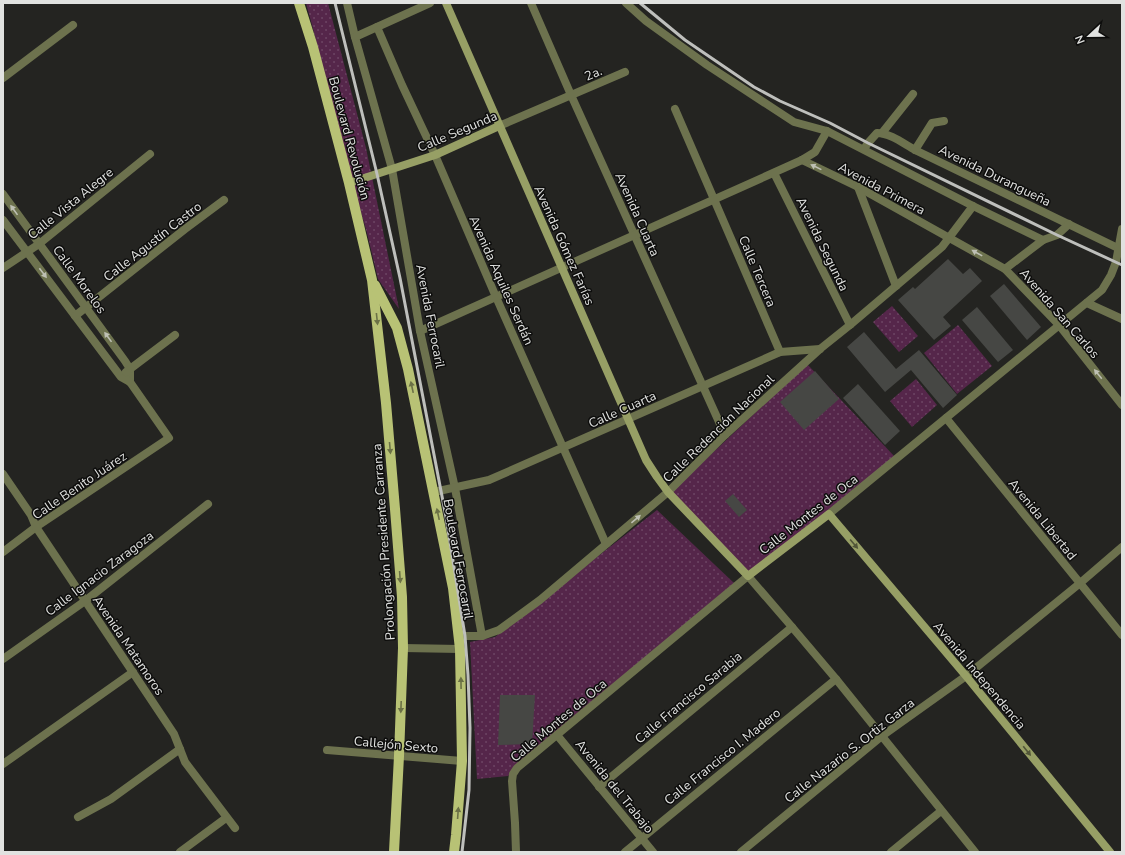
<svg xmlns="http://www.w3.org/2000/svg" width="1125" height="855" font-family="'Nunito Sans',sans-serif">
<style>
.park{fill:url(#park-dots)}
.building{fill:#464744}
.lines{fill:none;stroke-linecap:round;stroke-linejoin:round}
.minor{stroke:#6d724e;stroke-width:8}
.secondary{stroke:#979f65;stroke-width:8}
.primary{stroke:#b8c275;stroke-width:10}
.rail{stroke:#bebfbc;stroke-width:3}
.oneway{fill:#bec0b4}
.oneway2{fill:#6b7146}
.oneway3{fill:#525638}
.labels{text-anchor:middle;stroke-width:3;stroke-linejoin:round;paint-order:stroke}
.street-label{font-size:13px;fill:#e1e2e0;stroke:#0d0d0c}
</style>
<defs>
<pattern id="park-dots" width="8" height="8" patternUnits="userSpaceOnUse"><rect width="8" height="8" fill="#55264a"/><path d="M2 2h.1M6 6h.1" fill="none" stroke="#6d4564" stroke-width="1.8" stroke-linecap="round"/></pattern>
</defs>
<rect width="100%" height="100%" fill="#242421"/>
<g class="park">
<polygon points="306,3 328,3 366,148 399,309 378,279 367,233 349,171 312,25"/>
<polygon points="892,306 918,336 899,352 873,322"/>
<polygon points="958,325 992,366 957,394 924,353"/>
<polygon points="807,364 895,457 827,512 748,572 671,492"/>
<polygon points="916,379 937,405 912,427 890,401"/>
<polygon points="657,510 734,583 536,749 508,776 477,779 470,642 495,637"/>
</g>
<g class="building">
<polygon points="948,259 963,274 970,268 982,281 943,317 951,326 934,340 898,300 913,287 915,289"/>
<polygon points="1004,284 1041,327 1027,340 990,296"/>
<polygon points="977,307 1013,350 998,362 962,320"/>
<polygon points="864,332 896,369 919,350 957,395 943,408 911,370 885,392 847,347"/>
<polygon points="815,371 839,399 804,430 780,402"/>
<polygon points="858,384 900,431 885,445 843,398"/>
<polygon points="733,494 747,510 739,517 725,501"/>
<polygon points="500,695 535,695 532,744 498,745"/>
</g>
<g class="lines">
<g class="minor">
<polyline points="347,3 355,37 392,169 420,331 455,488 482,636"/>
<polyline points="531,3 571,95 725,435"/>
<polyline points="626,3 646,21 707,65 794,122 827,131 973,206 1043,240"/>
<polyline points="377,27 402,85 435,155 496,297 606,544"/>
<polyline points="355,37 430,3"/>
<polyline points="3,78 73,25"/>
<polyline points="675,109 780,352"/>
<polyline points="499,126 625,72"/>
<polyline points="882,133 913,94"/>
<path d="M864,149L868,143L877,133C890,133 904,144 915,150L1122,250"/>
<polyline points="915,150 932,123 944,121"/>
<polyline points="802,160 858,187 1005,269 1059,325 1122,405"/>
<polyline points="774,173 850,325"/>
<polyline points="858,187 896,286"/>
<polyline points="3,194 125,361 130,369 130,382"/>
<polyline points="3,220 121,377 130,382 169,438 36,527 3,552"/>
<polyline points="3,268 39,244 150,154"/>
<polyline points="1005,269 1043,240 1057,235 1069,224"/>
<polyline points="1087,303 1122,319"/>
<polyline points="75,316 185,229 224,200"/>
<polyline points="420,331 802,160 815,152 827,131"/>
<polyline points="126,372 175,335"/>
<polyline points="946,418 1122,635"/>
<polyline points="3,474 31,515 36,527 174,734 185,762 235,828"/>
<polyline points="434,492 489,480 780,352 820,349"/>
<polyline points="829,514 1102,290 1111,275 1116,262 1122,229"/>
<polyline points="459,636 482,636 499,630 540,600 668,492 725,435 820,349 850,325 942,247 973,206"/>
<polyline points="403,648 460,649"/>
<polyline points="3,659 85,601 208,504"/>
<polyline points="557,735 653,852"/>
<polyline points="327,750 462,761"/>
<polyline points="3,764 133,672"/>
<polyline points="599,787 792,627"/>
<polyline points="78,817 111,799 180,749"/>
<polyline points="180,852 226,818"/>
<polyline points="516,852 515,823 512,781 513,774 517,768 748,576 792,627 836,679 975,852"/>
<polyline points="625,852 836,679"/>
<polyline points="741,852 882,736 966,676 1079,584 1122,547"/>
<polyline points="891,852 941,811"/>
</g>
<g class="secondary">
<polyline points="446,3 646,460 657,477 668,492 748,576 829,514 966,676 1110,852"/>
<polyline points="349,183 435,155 499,126"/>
</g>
<g class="primary">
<polyline points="299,3 313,47 326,96 349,183 372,280 386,403 395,509 402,597 403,648 399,756 394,852"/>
<polyline points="375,285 397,328 408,369 453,588 460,649 462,761 456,835 454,852"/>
</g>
<g class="rail">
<polyline points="335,3 377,174 400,278 446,517 465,636 468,675 470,728 469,790 462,852"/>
<polyline points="640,3 685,40 754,87 780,101 830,123 868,143 1057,235 1122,265"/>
</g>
</g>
<defs><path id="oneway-solid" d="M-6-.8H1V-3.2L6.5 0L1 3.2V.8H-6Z"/></defs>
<g class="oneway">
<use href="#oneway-solid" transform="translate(816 167) rotate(-154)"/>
<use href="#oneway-solid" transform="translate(14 210) rotate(-126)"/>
<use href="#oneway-solid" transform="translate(977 253) rotate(-151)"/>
<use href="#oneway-solid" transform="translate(43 273) rotate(53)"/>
<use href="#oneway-solid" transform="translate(108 337) rotate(-126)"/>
<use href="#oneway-solid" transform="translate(1098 374) rotate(-129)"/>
<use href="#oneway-solid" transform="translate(636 519) rotate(-40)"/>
</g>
<g class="oneway2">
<use href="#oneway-solid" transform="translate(377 319) rotate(84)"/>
<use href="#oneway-solid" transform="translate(412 387) rotate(-102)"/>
<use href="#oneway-solid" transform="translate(390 448) rotate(85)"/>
<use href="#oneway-solid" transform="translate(438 514) rotate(-102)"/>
<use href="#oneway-solid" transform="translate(400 577) rotate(86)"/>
<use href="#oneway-solid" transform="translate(461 683) rotate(-91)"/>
<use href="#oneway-solid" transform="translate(401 707) rotate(92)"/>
<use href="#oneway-solid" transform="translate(458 813) rotate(-86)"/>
</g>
<g class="oneway3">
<use href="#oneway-solid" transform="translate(854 544) rotate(50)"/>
<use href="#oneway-solid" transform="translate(1027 751) rotate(51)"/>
</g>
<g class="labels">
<g class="street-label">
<text transform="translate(593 73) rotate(-23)" y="5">2a.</text>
<text transform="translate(457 131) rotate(-23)" y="5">Calle Segunda</text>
<text transform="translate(350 138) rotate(75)" y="5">Boulevard Revolución</text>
<text transform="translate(995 175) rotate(26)" y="5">Avenida Durangueña</text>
<text transform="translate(882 188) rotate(28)" y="5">Avenida Primera</text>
<text transform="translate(70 203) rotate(-39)" y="5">Calle Vista Alegre</text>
<text transform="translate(638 214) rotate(66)" y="5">Avenida Cuarta</text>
<text transform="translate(152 241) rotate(-38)" y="5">Calle Agustín Castro</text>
<text transform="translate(823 244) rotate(64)" y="5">Avenida Segunda</text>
<text transform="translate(565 245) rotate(66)" y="5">Avenida Gómez Farías</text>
<text transform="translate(758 271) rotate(67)" y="5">Calle Tercera</text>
<text transform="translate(80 279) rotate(54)" y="5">Calle Morelos</text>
<text transform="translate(502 280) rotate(66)" y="5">Avenida Aquiles Serdán</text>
<text transform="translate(1060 313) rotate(49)" y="5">Avenida San Carlos</text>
<text transform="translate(431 316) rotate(79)" y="5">Avenida Ferrocaril</text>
<text transform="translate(622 409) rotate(-24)" y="5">Calle Cuarta</text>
<text transform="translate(718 428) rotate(-44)" y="5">Calle Redención Nacional</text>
<text transform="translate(79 485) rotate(-34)" y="5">Calle Benito Juárez</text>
<text transform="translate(808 514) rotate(-38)" y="5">Calle Montes de Oca</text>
<text transform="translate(1043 519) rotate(51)" y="5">Avenida Libertad</text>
<text transform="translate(383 542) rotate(-94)" y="5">Prolongación Presidente Carranza</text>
<text transform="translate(459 559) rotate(80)" y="5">Boulevard Ferrocarril</text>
<text transform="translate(99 573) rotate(-37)" y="5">Calle Ignacio Zaragoza</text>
<text transform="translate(129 645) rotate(56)" y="5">Avenida Matamoros</text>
<text transform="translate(980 675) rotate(50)" y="5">Avenida Independencia</text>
<text transform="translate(688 697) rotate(-40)" y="5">Calle Francisco Sarabia</text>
<text transform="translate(558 720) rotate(-40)" y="5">Calle Montes de Oca</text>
<text transform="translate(396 744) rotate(5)" y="5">Callejón Sexto</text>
<text transform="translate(849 750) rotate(-38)" y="5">Calle Nazario S. Ortiz Garza</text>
<text transform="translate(722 756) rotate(-39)" y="5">Calle Francisco I. Madero</text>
<text transform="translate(615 786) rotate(51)" y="5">Avenida del Trabajo</text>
</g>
</g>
<rect width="1125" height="855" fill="none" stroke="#e1e2e0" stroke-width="8"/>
<g transform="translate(1089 36) rotate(248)" stroke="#0d0d0c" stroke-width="3" paint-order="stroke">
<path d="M0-3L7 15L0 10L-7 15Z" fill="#e1e2e0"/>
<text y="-6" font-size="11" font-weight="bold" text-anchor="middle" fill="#e1e2e0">N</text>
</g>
</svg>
